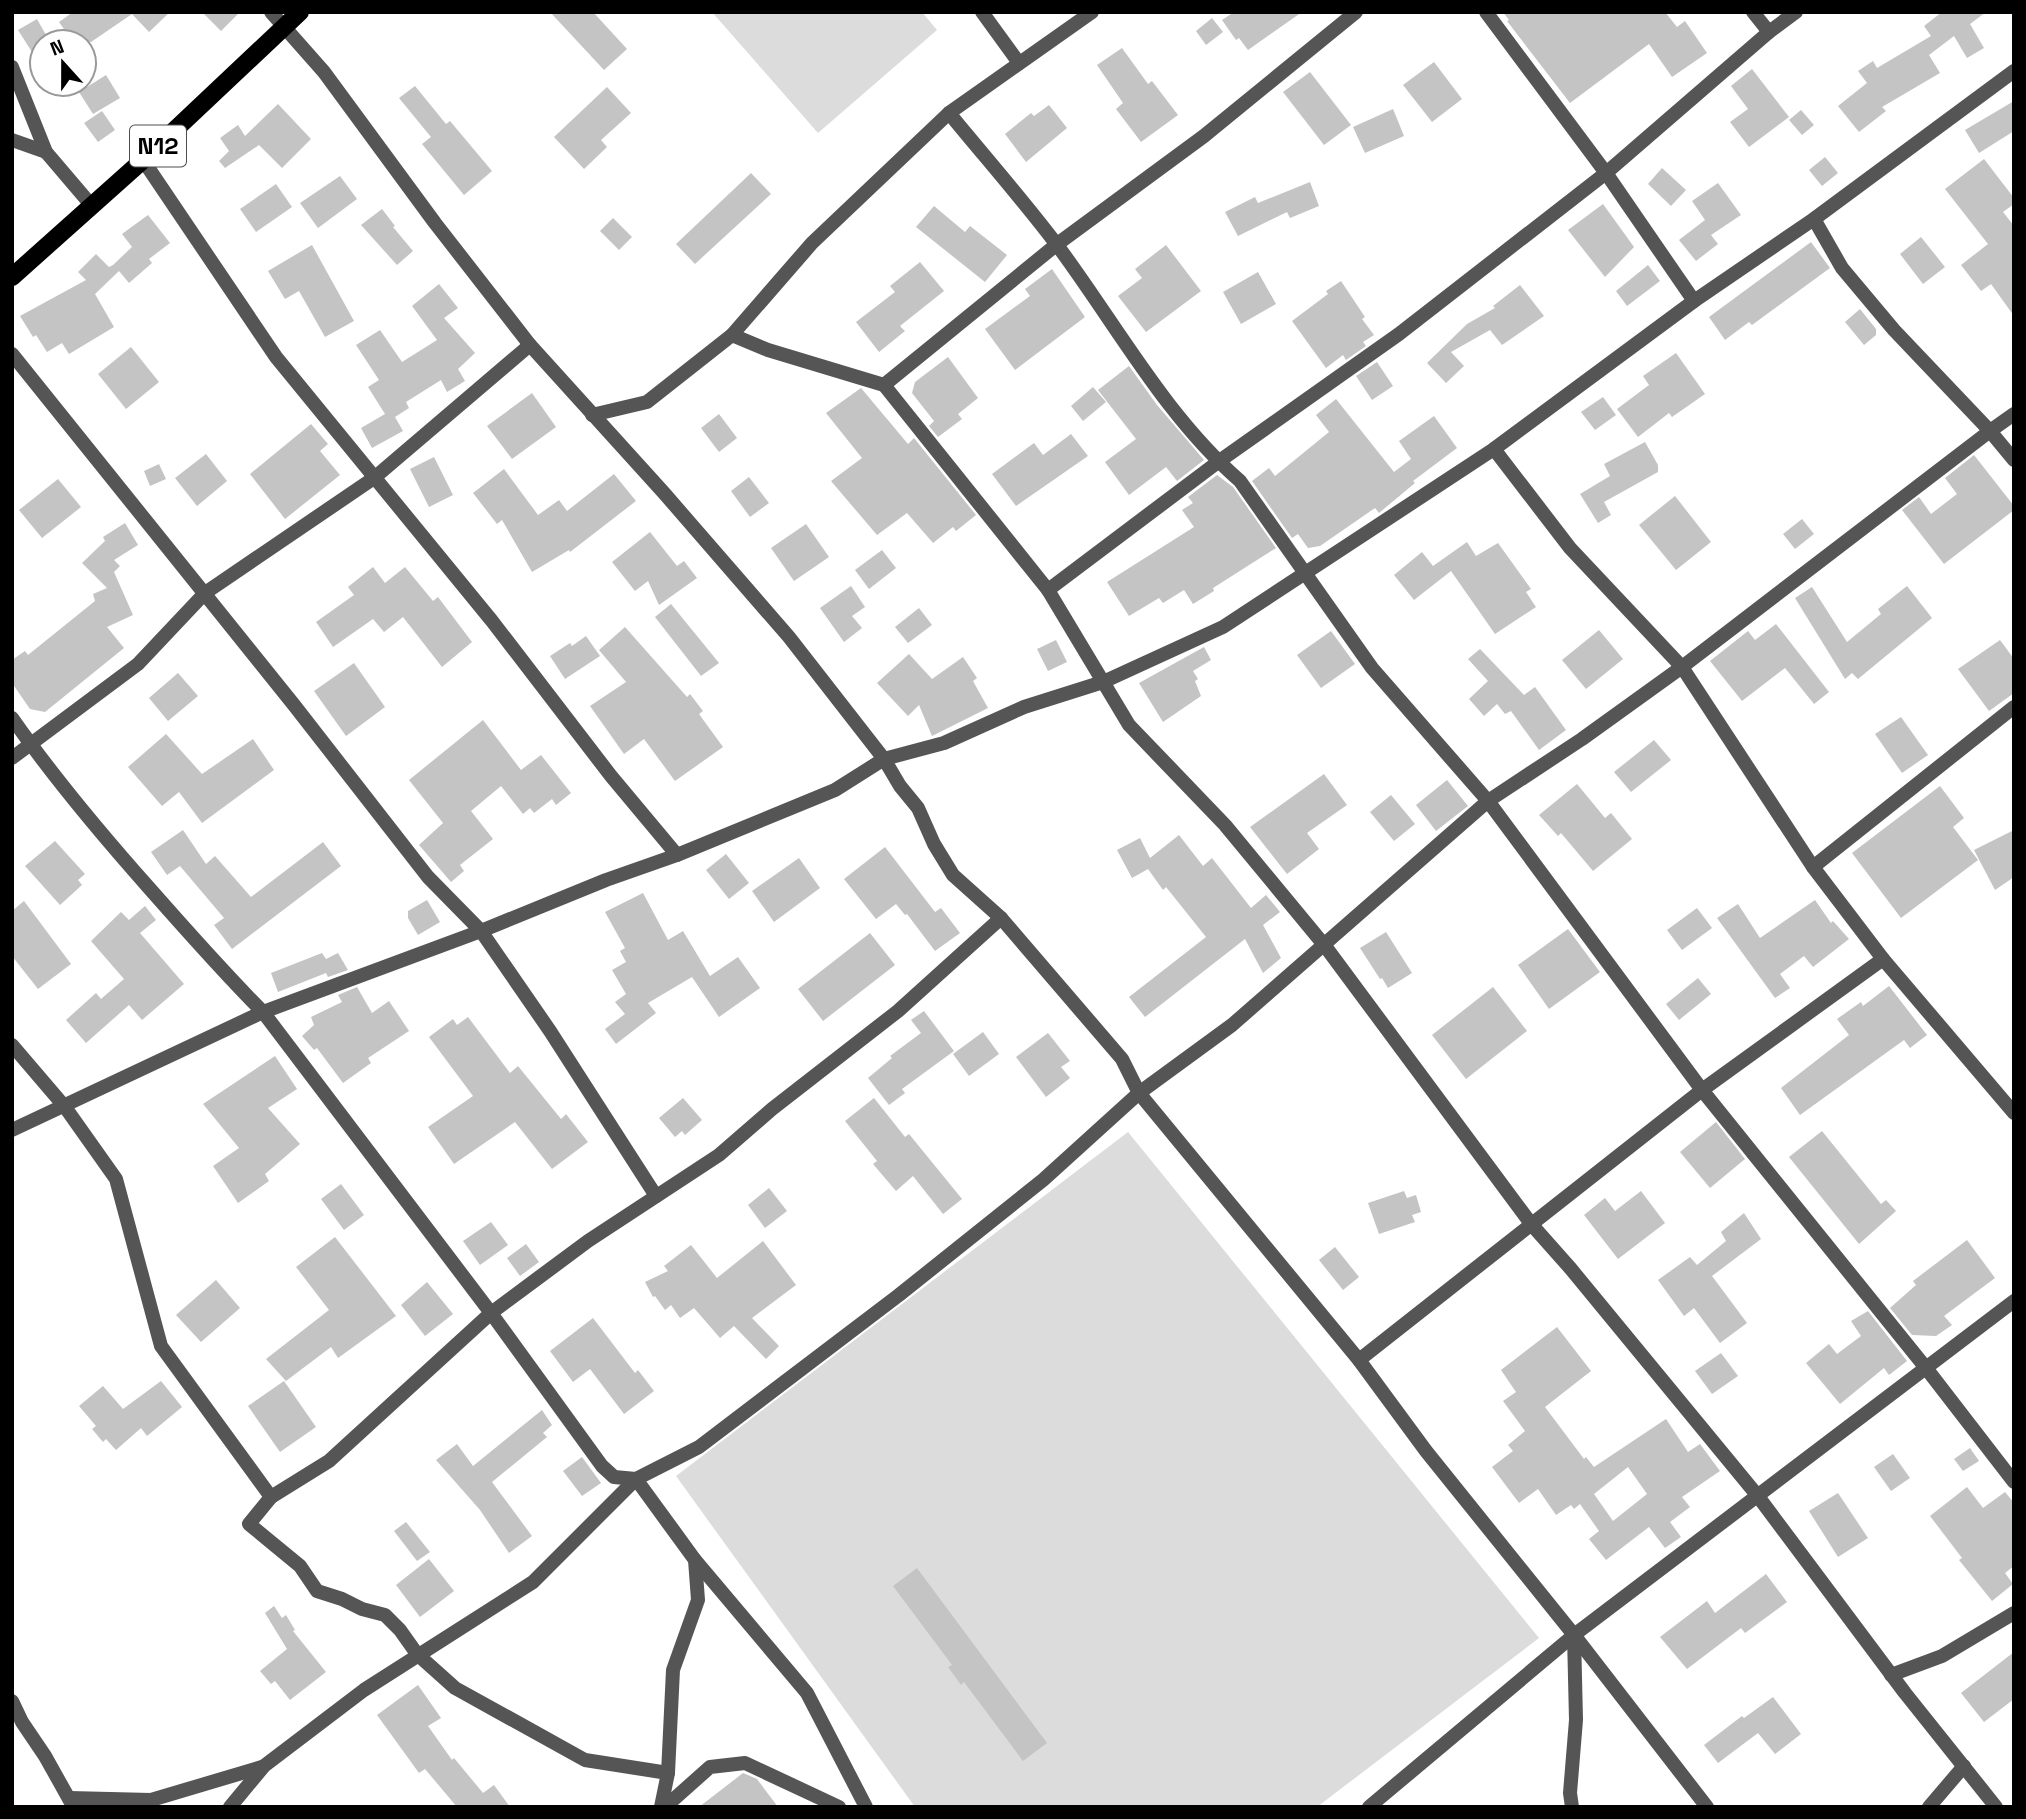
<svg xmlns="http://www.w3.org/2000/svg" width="2026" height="1819" font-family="'Space Grotesk',sans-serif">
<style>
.green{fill:#dcdcdc}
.building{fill:#c4c4c4;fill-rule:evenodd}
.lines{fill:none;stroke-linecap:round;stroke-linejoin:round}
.street{stroke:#555;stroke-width:14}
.primary{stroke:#000;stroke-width:18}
.labels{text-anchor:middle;stroke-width:5;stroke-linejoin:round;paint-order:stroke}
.shield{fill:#fff;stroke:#4c4c4c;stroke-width:2}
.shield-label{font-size:24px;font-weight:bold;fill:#000}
</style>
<rect width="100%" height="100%" fill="#fff"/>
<g class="green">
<polygon points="712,12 922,12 937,30 818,133"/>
<polygon points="1128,1132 1539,1638 1317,1807 915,1807 676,1476"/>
</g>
<g class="building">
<polygon points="73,12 170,12 149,32 132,14 91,42 73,42 59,22"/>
<polygon points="202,12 240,12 221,31"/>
<polygon points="550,12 593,12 627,49 604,70"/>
<polygon points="1234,12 1302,12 1248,50 1239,38 1236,40 1222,20"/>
<polygon points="1503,12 1665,12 1677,27 1685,21 1707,53 1672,77 1649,44 1570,103 1507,21 1509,20"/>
<polygon points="1942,12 1986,12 1970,24 1984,48 1967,58 1954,36 1929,55 1940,73 1882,107 1886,111 1859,132 1838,106 1867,83 1858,71 1873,61 1877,68 1931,36 1924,26"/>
<polygon points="1212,18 1223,32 1206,45 1196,31"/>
<polygon points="37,19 50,42 42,42 42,47 32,52 18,30"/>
<polygon points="1122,48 1148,84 1152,81 1178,115 1141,142 1116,109 1123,103 1097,65"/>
<polygon points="1434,62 1462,99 1432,122 1403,85"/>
<polygon points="1752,69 1789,117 1749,147 1730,122 1748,109 1731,86"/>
<polygon points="1310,72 1351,125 1324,145 1283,92"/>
<polygon points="106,75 120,98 93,114 79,92"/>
<polygon points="415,86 446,124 450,121 492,171 464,195 422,144 431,137 399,98"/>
<polygon points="607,87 631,113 601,140 607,147 584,169 554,137"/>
<polygon points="2014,101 2014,131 1979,153 1965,130"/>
<polygon points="278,104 311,139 282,168 259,145 225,168 219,161 229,151 220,138 238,125 245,136"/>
<polygon points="1049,105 1067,128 1026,162 1005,134 1031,113 1034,116"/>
<polygon points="1393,109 1404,136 1365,153 1353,127"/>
<polygon points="1801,110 1814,125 1802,135 1789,120"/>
<polygon points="102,111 115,130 98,142 84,123"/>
<polygon points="1825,157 1838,173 1822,186 1809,170"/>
<polygon points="1984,159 2014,198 2014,204 2003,212 2014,226 2014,316 1991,284 1981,291 1961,265 1988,244 1945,189"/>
<polygon points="1662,168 1686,190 1671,206 1648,184"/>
<polygon points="751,173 771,194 695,264 676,244"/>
<polygon points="340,176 357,199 318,228 300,203"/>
<polygon points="1310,182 1319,206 1290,218 1287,212 1238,236 1225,212 1255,197 1258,203"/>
<polygon points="1718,183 1741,215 1711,235 1718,244 1696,261 1679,240 1705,220 1692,201"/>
<polygon points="276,184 292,207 256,232 240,209"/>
<polygon points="1603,204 1634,247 1605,277 1568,230"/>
<polygon points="934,206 965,232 970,226 1007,255 985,282 916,227"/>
<polygon points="382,209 395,226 393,227 413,251 397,265 361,225"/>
<polygon points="148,215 170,243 149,259 152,263 129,283 119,271 95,294 114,327 69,354 62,343 47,352 36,335 33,337 20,316 86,280 78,272 96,254 109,267 113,265 132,247 122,234"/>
<polygon points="613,218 632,237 619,250 600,231"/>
<polygon points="1921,237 1945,267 1923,284 1900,254"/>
<polygon points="1811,242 1830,268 1752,325 1749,322 1725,340 1709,317"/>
<polygon points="312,245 354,321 325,337 299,291 285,299 268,271"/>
<polygon points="1166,245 1201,291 1146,332 1118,296 1142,278 1135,269"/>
<polygon points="920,262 944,291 900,326 905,331 879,352 856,322 895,292 890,286"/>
<polygon points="1648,265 1660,281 1627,306 1616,291"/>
<polygon points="1052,269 1085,317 1015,370 985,329 1030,296 1025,289"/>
<polygon points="1258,272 1276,304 1241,324 1223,292"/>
<polygon points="1341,281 1365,317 1362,319 1374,335 1363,342 1366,346 1346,360 1343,355 1326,368 1292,321 1328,294 1326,291"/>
<polygon points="439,284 458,308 444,318 475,353 458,369 465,381 447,392 441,380 406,402 409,408 395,417 403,431 372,448 361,428 385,414 368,387 379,380 356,345 380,330 402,362 437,340 412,306"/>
<polygon points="1520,285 1544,316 1502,345 1490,330 1451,352 1464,366 1446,383 1427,363 1467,324 1495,308 1493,306"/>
<polygon points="1860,309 1876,329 1876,335 1864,345 1845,322"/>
<polygon points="131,347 159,382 126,409 98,374"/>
<polygon points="1676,353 1705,394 1672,417 1669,413 1638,437 1617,409 1649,385 1643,376"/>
<polygon points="948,357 978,398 958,414 962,419 938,437 929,426 934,421 912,393 915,382"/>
<polygon points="1377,362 1393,386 1372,400 1356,376"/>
<polygon points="1129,366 1157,405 1204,460 1177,481 1166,467 1129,495 1105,462 1136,439 1098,390"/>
<polygon points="1093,387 1106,402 1083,421 1071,406"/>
<polygon points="861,388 908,444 914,438 976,515 956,531 953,527 933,543 907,513 877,535 831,481 862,458 826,413"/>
<polygon points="532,393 556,427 512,459 487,426"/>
<polygon points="1603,397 1616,415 1595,430 1581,412"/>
<polygon points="1336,399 1394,472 1411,459 1399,441 1434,416 1457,448 1413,481 1415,483 1379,513 1375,508 1320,546 1308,548 1298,534 1292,538 1252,481 1269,468 1275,476 1329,432 1316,415"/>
<polygon points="719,414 737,438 719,452 701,428"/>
<polygon points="311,424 328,444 320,451 340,475 285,519 250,474"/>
<polygon points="1071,434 1088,456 1016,506 992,474 1034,443 1043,455"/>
<polygon points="1645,442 1658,465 1658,472 1604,502 1611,515 1598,523 1580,494 1610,476 1604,464"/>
<polygon points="206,454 227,481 197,506 175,478"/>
<polygon points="1974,455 2014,506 2014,510 1944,564 1902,510 1919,497 1931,514 1957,494 1945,478"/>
<polygon points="434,457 453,495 429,507 410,469"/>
<polygon points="159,464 166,479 150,486 144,471"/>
<polygon points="504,469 538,515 559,500 567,511 614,474 636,501 570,552 569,550 532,572 502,520 497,524 473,493"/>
<polygon points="1217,475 1233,487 1276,548 1213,588 1214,591 1193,604 1184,590 1163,603 1159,598 1129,616 1107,582 1194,527 1182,510 1193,503 1188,497"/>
<polygon points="749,477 769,503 750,517 731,491"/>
<polygon points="58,479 81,507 42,538 19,510"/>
<polygon points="1675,496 1711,542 1676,570 1639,525"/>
<polygon points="1802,519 1814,534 1795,549 1783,534"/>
<polygon points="125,523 138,545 114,560 120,566 114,572 133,615 107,627 124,648 45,712 30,709 12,683 12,660 25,651 28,655 95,601 93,594 107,588 82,563 105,541 103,537"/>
<polygon points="806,524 829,557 794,581 771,548"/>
<polygon points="650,532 677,566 684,561 697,578 659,605 648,581 635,591 612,562"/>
<polygon points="1467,542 1476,556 1498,543 1531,589 1526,592 1536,607 1495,634 1451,571 1414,600 1394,575 1422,552 1433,566"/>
<polygon points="882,550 896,568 869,589 855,570"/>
<polygon points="373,567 385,583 405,567 433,601 438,597 472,642 442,667 403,617 384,632 373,619 333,647 316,622 354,595 348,587"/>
<polygon points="851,586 865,607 852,616 862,628 844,642 820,608"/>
<polygon points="1907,586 1932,618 1858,679 1852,673 1845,679 1795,598 1812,587 1847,642 1881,614 1878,609"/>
<polygon points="671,604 719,663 701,676 655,617"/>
<polygon points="919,608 932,625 908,643 895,627"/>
<polygon points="1776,624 1829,692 1814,704 1785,668 1742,701 1710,661 1748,631 1755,640"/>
<polygon points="625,627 687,697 690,694 703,711 699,714 723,747 675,781 644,739 624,754 590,706 626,682 599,650"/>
<polygon points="1599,630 1623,659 1586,689 1562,660"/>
<polygon points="1331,631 1355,664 1321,688 1297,655"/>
<polygon points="586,636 600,656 565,679 550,656 570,643 572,646"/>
<polygon points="1056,640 1067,662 1048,671 1037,649"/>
<polygon points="2000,640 2014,659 2014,693 1989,711 1958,669"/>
<polygon points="1204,647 1211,660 1193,671 1198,679 1195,681 1201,696 1163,722 1139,683"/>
<polygon points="1480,649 1524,695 1535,687 1566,730 1539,750 1511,711 1505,714 1497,704 1484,716 1469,699 1488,681 1468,659"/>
<polygon points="909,654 932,679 963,657 977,678 973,681 988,708 932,736 919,705 908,716 877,683"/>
<polygon points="354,663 385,707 346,736 314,691"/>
<polygon points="178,673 198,696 168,721 149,698"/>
<polygon points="1901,717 1928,755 1902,773 1875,734"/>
<polygon points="483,720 521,770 541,755 571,793 556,805 552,799 534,813 530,808 523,814 501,786 471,811 493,839 460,865 464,871 451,882 419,845 443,823 409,780"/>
<polygon points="166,734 202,774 253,739 274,770 202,823 179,792 162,806 128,767"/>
<polygon points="1654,740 1671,760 1631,792 1614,772"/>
<polygon points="1324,774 1347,805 1307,833 1319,849 1287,874 1250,827"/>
<polygon points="1447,780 1468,806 1436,831 1416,805"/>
<polygon points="1577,784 1605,818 1611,813 1632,839 1593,871 1561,833 1558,836 1539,815"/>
<polygon points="1940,786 1964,818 1953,827 1978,860 1901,918 1852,853"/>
<polygon points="1391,795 1415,824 1394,841 1370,812"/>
<polygon points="183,830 206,864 215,856 251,897 323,842 341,866 232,949 214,925 224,918 180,866 167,875 151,852"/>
<polygon points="2014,830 2014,877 1995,890 1974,850"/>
<polygon points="1179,835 1203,866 1212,858 1251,908 1266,895 1280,912 1263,925 1281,958 1263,973 1245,939 1145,1017 1129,997 1206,937 1166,887 1163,890 1148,869 1132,878 1117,850 1140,838 1150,858"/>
<polygon points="55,841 85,874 78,880 82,885 60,905 25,866"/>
<polygon points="885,847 935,912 941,908 960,933 935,951 907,914 905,915 896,904 876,919 844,879"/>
<polygon points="726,854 749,883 729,899 706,870"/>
<polygon points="799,858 820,888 774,922 752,891"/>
<polygon points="643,893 668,940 683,931 710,976 738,957 760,988 719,1017 692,977 648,1003 656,1013 616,1044 605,1029 625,1014 615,1002 626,994 612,970 626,962 620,951 625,948 605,912"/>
<polygon points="427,900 440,922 418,935 408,918 408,911"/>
<polygon points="1815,900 1831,923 1833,921 1849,939 1813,967 1804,956 1780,974 1790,988 1775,998 1717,918 1738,904 1760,938"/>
<polygon points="24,901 71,964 38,989 12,956 12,911"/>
<polygon points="145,906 156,920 140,933 184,984 142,1020 129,1005 86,1043 66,1020 96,993 101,999 124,979 91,941 121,912 129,920"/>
<polygon points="1697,908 1712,928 1682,950 1667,930"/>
<polygon points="1568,929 1600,972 1549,1009 1518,965"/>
<polygon points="1386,932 1412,973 1388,988 1382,978 1380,979 1360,948"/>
<polygon points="870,933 895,965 823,1021 798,989"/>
<polygon points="322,953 326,959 338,953 348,970 328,977 326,973 278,992 271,973"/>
<polygon points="1698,978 1711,994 1679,1020 1666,1004"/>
<polygon points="1889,986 1927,1035 1910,1048 1904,1040 1800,1115 1781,1088 1849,1035 1837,1019 1861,1002 1863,1006"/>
<polygon points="357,987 372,1013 389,1001 409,1031 368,1058 371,1063 343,1083 317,1048 314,1050 302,1036 314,1025 311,1017 342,1002 338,995"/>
<polygon points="1493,987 1527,1031 1466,1079 1432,1035"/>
<polygon points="924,1011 954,1051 902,1089 905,1093 889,1105 868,1078 892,1058 890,1056 921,1033 911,1020"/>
<polygon points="468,1017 510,1073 518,1066 561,1119 566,1114 588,1142 552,1169 515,1122 454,1164 428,1127 473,1096 429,1037 453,1019 457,1025"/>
<polygon points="983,1032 999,1054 969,1076 953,1054"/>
<polygon points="1048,1033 1070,1061 1061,1067 1070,1078 1046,1097 1016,1057"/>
<polygon points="275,1056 297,1089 268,1108 300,1144 265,1174 269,1181 238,1203 213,1166 239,1148 203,1104"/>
<polygon points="683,1098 702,1120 685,1135 682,1131 675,1137 659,1118"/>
<polygon points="874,1098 905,1137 909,1134 962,1199 943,1214 913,1176 896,1191 873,1164 877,1161 845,1121"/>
<polygon points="1716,1122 1745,1159 1710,1188 1680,1152"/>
<polygon points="1822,1131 1881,1204 1886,1200 1896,1211 1859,1244 1789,1157"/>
<polygon points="341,1184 364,1215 344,1230 321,1199"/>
<polygon points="769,1188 787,1211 765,1228 748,1205"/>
<polygon points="1404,1191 1407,1198 1416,1195 1421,1212 1412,1215 1415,1222 1379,1234 1368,1203"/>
<polygon points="1641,1191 1665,1223 1618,1259 1584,1215 1605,1198 1615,1211"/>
<polygon points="1744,1213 1761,1239 1712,1276 1747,1323 1720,1343 1694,1308 1684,1316 1658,1280 1690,1257 1697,1265 1726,1241 1721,1232"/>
<polygon points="491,1222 508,1245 480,1265 463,1241"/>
<polygon points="335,1237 396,1316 338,1358 331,1347 286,1381 266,1359 329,1310 296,1267"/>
<polygon points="1967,1240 1995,1278 1944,1316 1952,1325 1936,1336 1912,1335 1890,1308 1916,1285 1913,1281"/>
<polygon points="763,1241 796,1285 752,1318 779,1346 766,1359 734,1326 720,1338 694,1308 680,1318 671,1305 665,1310 655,1296 653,1297 645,1282 668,1271 664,1266 691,1245 717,1278"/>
<polygon points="526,1244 539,1262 520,1276 507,1258"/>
<polygon points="1335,1247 1359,1277 1343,1290 1319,1260"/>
<polygon points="216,1280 240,1308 201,1342 176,1315"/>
<polygon points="427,1282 453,1314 425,1336 401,1305"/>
<polygon points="1868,1311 1907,1361 1889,1375 1884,1368 1840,1404 1806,1363 1829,1344 1837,1354 1861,1336 1851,1321"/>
<polygon points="593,1318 635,1373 638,1370 654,1391 624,1414 590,1369 573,1382 550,1351"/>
<path d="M1557,1327L1591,1371L1545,1407L1584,1459L1586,1457L1594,1467L1666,1419L1688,1452L1700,1444L1720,1471L1682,1497L1690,1507L1670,1522L1681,1537L1665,1548L1649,1527L1606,1560L1589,1539L1599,1531L1580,1504L1574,1509L1571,1505L1556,1515L1538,1489L1519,1503L1492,1467L1513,1451L1508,1445L1525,1431L1503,1401L1516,1392L1501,1370ZM1628,1467L1647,1494L1613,1521L1594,1494Z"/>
<polygon points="1721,1353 1738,1376 1712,1394 1695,1371"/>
<polygon points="161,1381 182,1407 147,1436 141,1428 116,1450 106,1439 103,1442 92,1429 96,1426 79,1406 103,1386 123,1409"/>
<polygon points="284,1381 316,1427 280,1452 248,1406"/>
<polygon points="542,1410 552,1425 543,1433 547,1437 492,1482 532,1536 509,1553 480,1510 436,1460 457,1444 473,1466"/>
<polygon points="1970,1448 1979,1461 1963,1471 1954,1459"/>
<polygon points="1893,1454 1910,1478 1891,1491 1874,1467"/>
<polygon points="582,1457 601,1483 582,1496 563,1471"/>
<polygon points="1967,1487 1983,1508 2005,1492 2014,1503 2014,1566 2005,1573 2013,1584 1992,1601 1959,1560 1962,1558 1930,1516"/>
<polygon points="1838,1493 1868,1538 1838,1557 1809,1511"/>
<polygon points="406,1522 430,1552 417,1561 394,1531"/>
<polygon points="429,1559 454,1591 420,1617 396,1585"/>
<polygon points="917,1568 1047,1743 1023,1761 964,1682 961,1685 948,1667 952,1665 893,1586"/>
<polygon points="1766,1574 1787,1602 1745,1633 1741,1628 1687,1669 1660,1637 1707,1601 1715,1613"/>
<polygon points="274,1606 282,1618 286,1615 295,1630 293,1631 326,1672 290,1700 275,1681 271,1684 260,1671 287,1649 265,1613"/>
<polygon points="2014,1652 2014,1699 1984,1722 1961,1693"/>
<polygon points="418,1685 441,1718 428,1726 452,1760 454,1758 483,1793 494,1785 510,1807 457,1807 425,1769 419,1773 377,1715"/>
<polygon points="1773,1697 1801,1734 1775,1754 1758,1733 1718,1763 1704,1745 1742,1716 1744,1718"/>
<polygon points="743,1773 757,1779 778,1807 699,1807"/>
</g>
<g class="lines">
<g class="street">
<polyline points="271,12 324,72 435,223 530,345 664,493 789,637 884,759 900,786 918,808 934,844 953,875 1001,918 1122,1059 1139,1093 1359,1360 1426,1451 1574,1635 1707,1807"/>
<polyline points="982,12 1019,63"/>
<polyline points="1486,12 1606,173 1694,301"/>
<polyline points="1753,12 1769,32"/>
<polyline points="12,67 46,152 92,206"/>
<path d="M949,113C985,157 1023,200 1057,245C1116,324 1165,416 1240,481L1372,668L1488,801L1702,1090L1926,1368L2014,1482"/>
<polyline points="12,140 46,152"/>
<polyline points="143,160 276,357 492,621 611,776 677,855"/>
<polyline points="732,335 768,350 884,385 1048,590 1129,725 1225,825 1325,946 1532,1225 1571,1269 1757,1495 1905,1693 1996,1807"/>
<polyline points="12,354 294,705 428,877 481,931 550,1031 656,1196"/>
<polyline points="884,385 1056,245 1204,136 1356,12"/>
<polyline points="2014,414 1990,431 2014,460"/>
<polyline points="592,415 647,402 732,335 812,243 949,113 1092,12"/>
<polyline points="1048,590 1218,462 1399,334 1606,173 1769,32 1796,12"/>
<path d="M12,718C54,778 102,835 150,889C187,931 224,973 263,1012L491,1313L329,1461L271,1497L161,1346L116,1179L65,1107L12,1045"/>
<polyline points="12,758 138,664 205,593 374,478 530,345"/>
<polyline points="1813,867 2014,707"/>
<polyline points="1883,959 2014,1113"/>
<polyline points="12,1130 263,1012 481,931 606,880 677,855 835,790 884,759 944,743 1024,707 1103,682 1223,627 1494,449 1694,301 1814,219 2014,71"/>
<polyline points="1359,1360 1702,1090 1883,959 1813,867 1682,667 1570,548 1494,449"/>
<polyline points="636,1479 614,1477 602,1466 491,1313 588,1241 719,1155 772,1109 898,1011 1001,918"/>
<polyline points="271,1497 249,1524 300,1566 317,1591 342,1599 362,1609 385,1615 400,1630 417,1654 455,1688 585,1760 668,1773"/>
<polyline points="695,1560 807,1693 866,1807"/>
<polyline points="1891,1675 1942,1656 2014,1613"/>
<polyline points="12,1701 22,1722 45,1756 73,1806"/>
<polyline points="69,1798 151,1800 262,1767"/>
<polyline points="230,1807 264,1766 364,1690 533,1582 636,1479"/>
<polyline points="661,1807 668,1773 673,1670 698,1600 695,1560 636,1479 699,1447 899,1295 1043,1180 1139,1093 1232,1025 1488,801 1582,739 1682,667 1990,431 1894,330 1842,268 1814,219"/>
<polyline points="665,1807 710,1767 745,1763 839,1807"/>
<polyline points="1369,1807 1574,1635 2014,1301"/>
<polyline points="1572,1807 1570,1793 1576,1720 1574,1635"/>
<polyline points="1929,1807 1964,1766"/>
</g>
<polyline class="primary" points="12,277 143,160 300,12"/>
</g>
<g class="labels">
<rect class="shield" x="130" y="125.5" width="56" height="41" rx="5"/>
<g class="shield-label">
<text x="158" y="154">N12</text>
</g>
</g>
<rect width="2026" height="1819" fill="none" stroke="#000000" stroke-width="28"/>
<g transform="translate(63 63) rotate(339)"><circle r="33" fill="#ffffff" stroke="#999999" stroke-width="2"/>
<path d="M0-5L12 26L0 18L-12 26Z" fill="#000000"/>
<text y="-10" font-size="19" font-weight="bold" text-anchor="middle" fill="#000000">N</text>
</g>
</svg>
